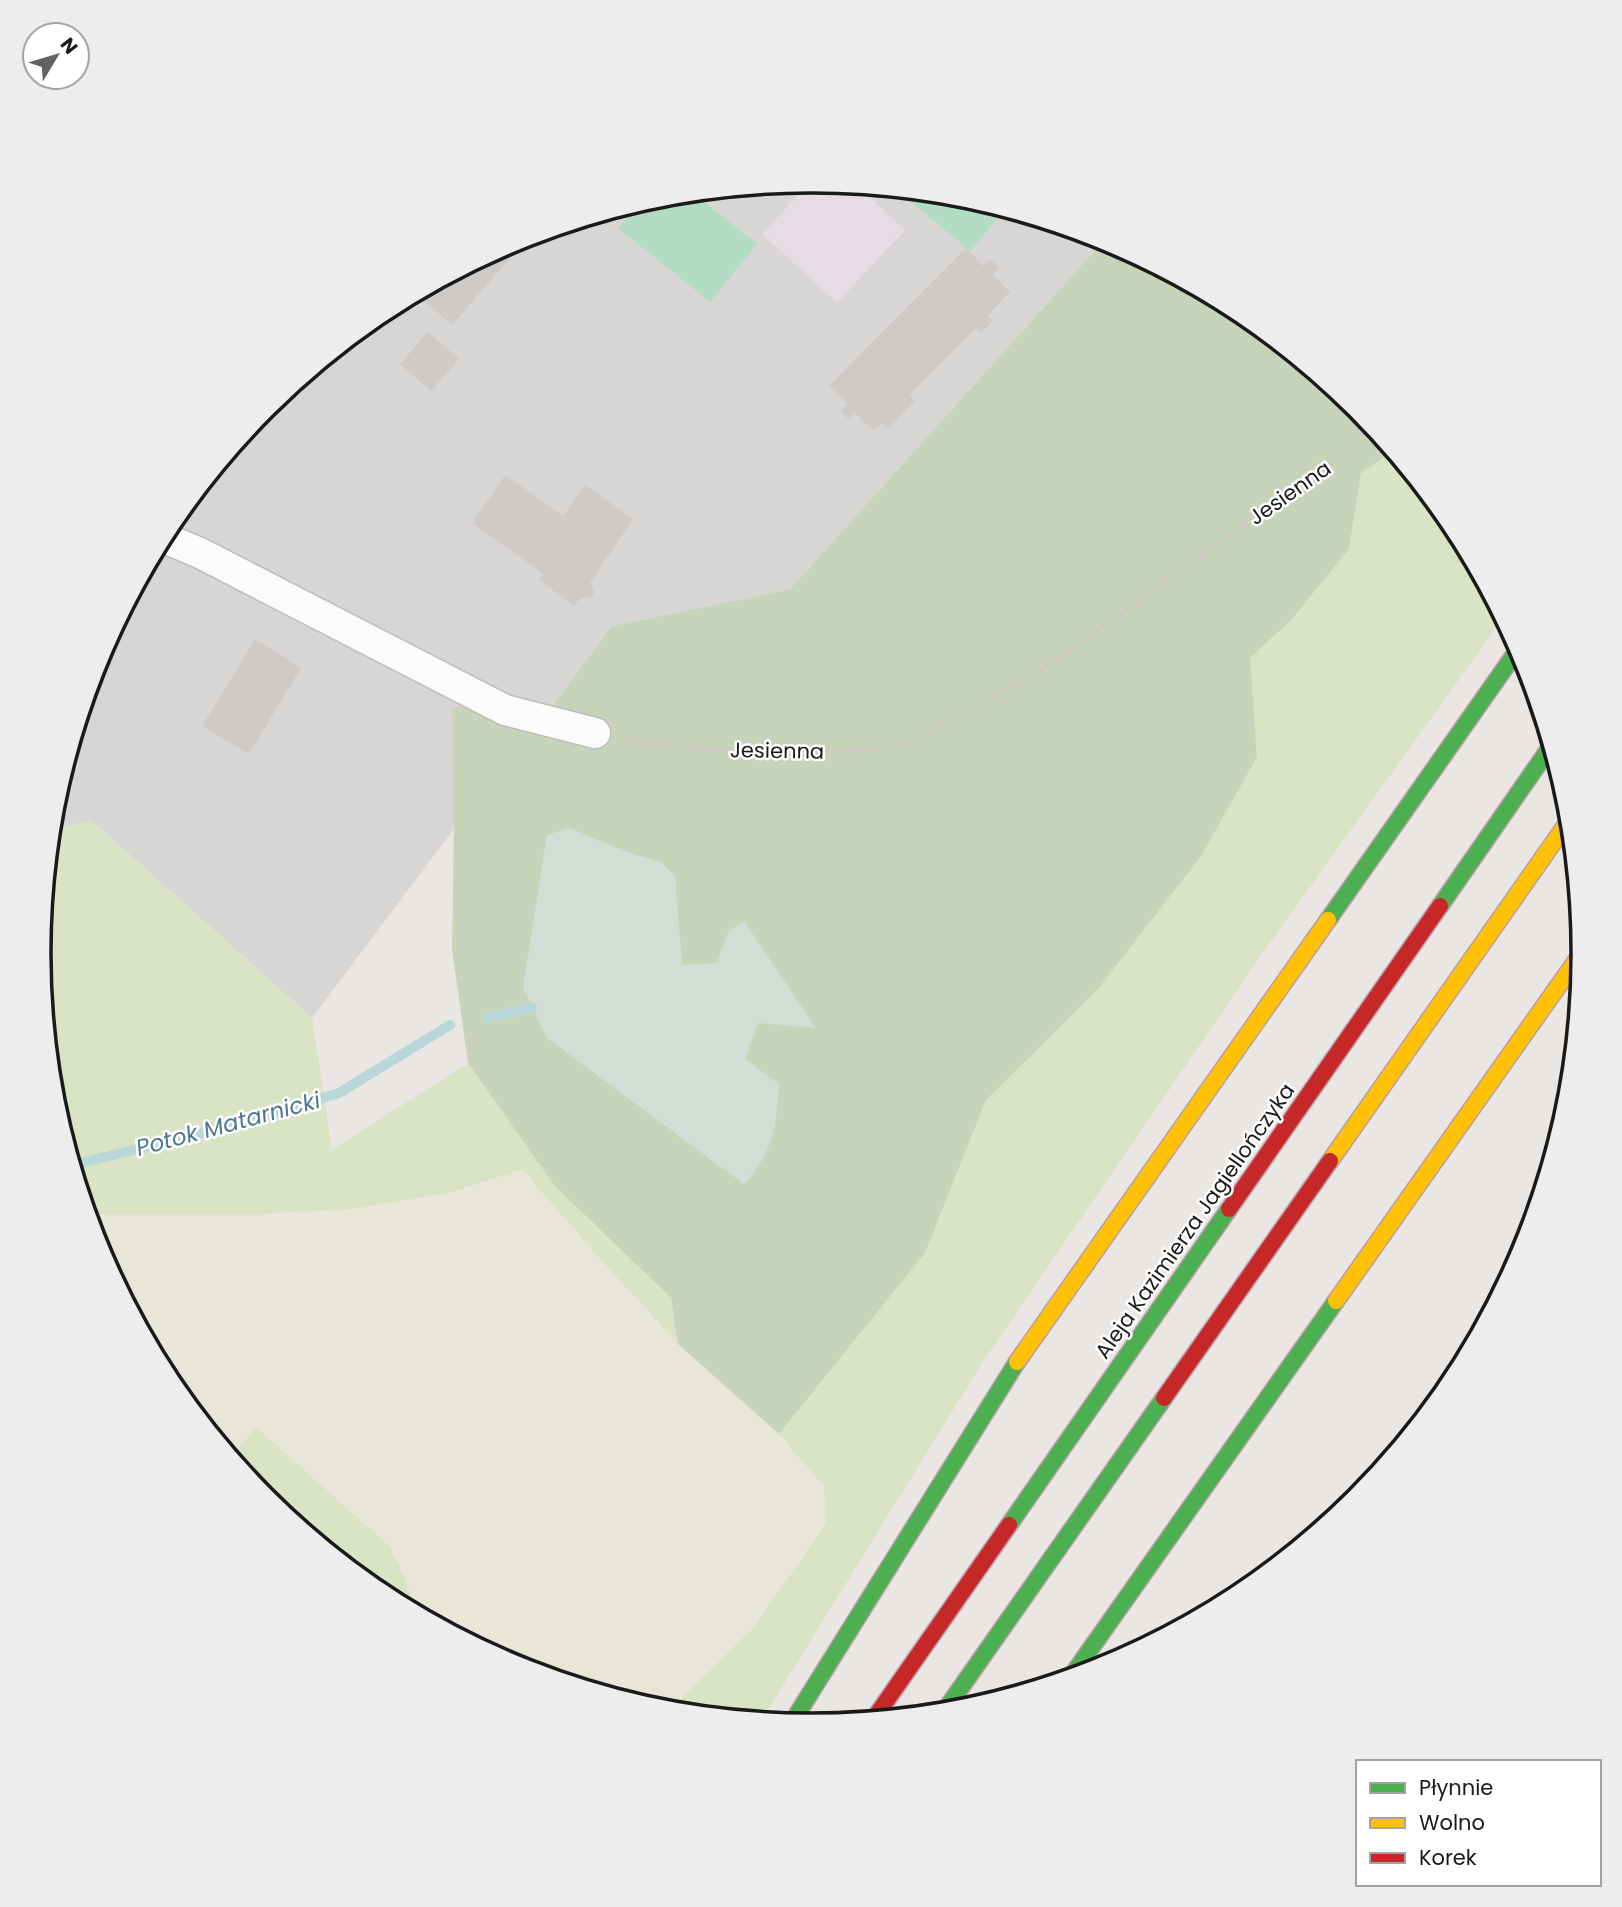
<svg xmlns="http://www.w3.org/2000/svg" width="1622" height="1907" font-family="Poppins,sans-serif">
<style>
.residential{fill:#d8d6d5}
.industrial{fill:#e6dce3}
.farmland{fill:#e8e6d7}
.grass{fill:#dae3c4}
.forest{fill:#c8d4ba}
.wetland{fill:#d2ded5}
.pitch{fill:#b3dcc4}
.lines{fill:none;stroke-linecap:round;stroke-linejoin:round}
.stream{stroke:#b9d7d9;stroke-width:10}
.building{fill:#cecac8}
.street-casing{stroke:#bebdbb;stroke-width:33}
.fast-casing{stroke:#ba9eaa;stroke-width:19}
.slow-casing{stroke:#ba9eaa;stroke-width:19}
.jam-casing{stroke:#ba9eaa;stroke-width:19}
.path{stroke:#d3c6c6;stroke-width:4.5;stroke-dasharray:3.5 3.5;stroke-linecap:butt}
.street{stroke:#fcfbfb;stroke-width:30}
.fast{stroke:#4caf50;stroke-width:16}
.slow{stroke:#ffc107;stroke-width:16}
.jam{stroke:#c62828;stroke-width:16}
.labels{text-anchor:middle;stroke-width:5;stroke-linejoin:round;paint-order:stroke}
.street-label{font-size:21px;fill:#1a1a1a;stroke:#fff}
.water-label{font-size:23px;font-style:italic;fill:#4c7891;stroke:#fff}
.rim{fill:none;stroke:#1a1a1a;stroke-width:3.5}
</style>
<rect width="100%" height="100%" fill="#e9e6e3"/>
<polygon class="residential" points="811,181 962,196 1105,239 790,589 612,626 532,733 475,703 452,708 454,829 312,1018 91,820 51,830 53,802 97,658 169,524 265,407 382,311 516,240 661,196"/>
<polygon class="industrial" points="811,181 857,185 905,230 837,303 762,234"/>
<polygon class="farmland" points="522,1169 657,1323 779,1434 824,1486 826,1522 755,1626 668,1712 515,1667 417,1614 404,1576 389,1546 256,1428 231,1459 168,1382 97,1249 87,1214 257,1214 349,1209 448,1193"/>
<g class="grass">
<polygon points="1393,451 1454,525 1503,618 1264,951 982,1363 761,1721 668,1712 755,1626 826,1523 824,1486 779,1434 925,1253 986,1100 1098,989 1257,757 1250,658 1292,619 1349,549 1361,473"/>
<polygon points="91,820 312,1018 332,1150 468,1063 554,1185 671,1298 678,1344 601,1260 522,1169 448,1193 349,1209 257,1214 87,1214 53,1104 39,953 51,830"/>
<polygon points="256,1427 389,1546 404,1576 417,1614 381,1596 264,1499 231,1459"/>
</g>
<polygon class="forest" points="1105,239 1241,311 1358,408 1393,451 1361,473 1349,549 1292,619 1250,658 1257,757 1201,856 1098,989 986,1100 925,1253 779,1434 678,1344 671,1298 554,1185 468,1063 452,949 454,829 452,708 475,703 532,733 612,626 790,589"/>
<path class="wetland" d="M570,828L624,851L661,862L675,876L682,965L716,963L729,931L744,921L816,1028L758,1023L745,1059L779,1084C776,1128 774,1151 744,1184L547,1038L523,988L547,835Z"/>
<g class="pitch">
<polygon points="896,189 962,196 1005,209 970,251"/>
<polygon points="693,193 757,244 710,302 618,228 638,203 661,196"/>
</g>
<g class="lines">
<g class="stream">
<polyline points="488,1017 532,1008"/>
<polyline points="72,1165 248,1122 339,1093 450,1025"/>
</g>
</g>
<g class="building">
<polygon points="502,247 512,256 452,325 415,293"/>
<polygon points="966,248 983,266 990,259 999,268 993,275 1010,292 988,315 993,321 981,333 976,328 909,395 915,401 888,429 882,423 874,431 855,413 849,420 841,411 847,404 829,386"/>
<polygon points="428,332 459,359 431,391 400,364"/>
<polygon points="505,475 563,516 585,485 633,519 590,583 594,592 591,598 580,598 574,606 539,580 543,574 472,523"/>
<polygon points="255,639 301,668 249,754 202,726"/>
</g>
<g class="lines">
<g class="street-casing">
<polyline id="street" points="162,537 200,553 505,710 595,733"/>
</g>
<g class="fast-casing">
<g id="fast">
<polyline points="1440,906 1551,746"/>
<polyline points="1328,920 1519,648"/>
<polyline points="1009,1525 1229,1209"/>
<polyline points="1070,1678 1336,1301"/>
<polyline points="943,1713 1164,1398"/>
<polyline points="791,1724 1017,1362"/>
</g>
</g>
<g class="slow-casing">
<g id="slow">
<polyline points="1330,1161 1570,819"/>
<polyline points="1336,1301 1583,951"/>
<polyline points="1017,1362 1328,920"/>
</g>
</g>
<g class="jam-casing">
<g id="jam">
<polyline points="1229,1209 1440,906"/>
<polyline points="1164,1398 1330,1161"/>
<polyline points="873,1720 1009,1525"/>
</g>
</g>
<path class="path" d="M625,739L667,747L786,754L875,749L903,744L1039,672L1349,451C1358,439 1367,429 1363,414"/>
<use href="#street" class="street"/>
<use href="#fast" class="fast"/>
<use href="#slow" class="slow"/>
<use href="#jam" class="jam"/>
</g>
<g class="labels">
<g class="street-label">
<text transform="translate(1290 493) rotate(-35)" y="7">Jesienna</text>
<text transform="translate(777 751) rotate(1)" y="7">Jesienna</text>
<text transform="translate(1195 1221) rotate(-55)" y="7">Aleja Kazimierza Jagiellończyka</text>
</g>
<g class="water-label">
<text transform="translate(228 1124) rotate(-15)" y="8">Potok Matarnicki</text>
</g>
</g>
<path d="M0 0H1622V1907H0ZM51 953a760 760 0 1 1 1520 0a760 760 0 1 1-1520 0Z" fill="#ededed" fill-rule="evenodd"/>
<path class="rim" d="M51 953a760 760 0 1 1 1520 0a760 760 0 1 1-1520 0Z"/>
<rect x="1356" y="1760" width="245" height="126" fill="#ffffff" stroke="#a3a3a3" stroke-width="2"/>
<rect x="1370" y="1783" width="35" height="10" fill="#4caf50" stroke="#a3a3a3" stroke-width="2"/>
<text x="1419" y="1795" font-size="21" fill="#1a1a1a">Płynnie</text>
<rect x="1370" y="1818" width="35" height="10" fill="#ffc107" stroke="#a3a3a3" stroke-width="2"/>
<text x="1419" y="1830" font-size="21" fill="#1a1a1a">Wolno</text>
<rect x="1370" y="1853" width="35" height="10" fill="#c62828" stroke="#a3a3a3" stroke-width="2"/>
<text x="1419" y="1865" font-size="21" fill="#1a1a1a">Korek</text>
<g transform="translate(56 56) rotate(52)"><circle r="33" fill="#ffffff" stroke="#a3a3a3" stroke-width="2"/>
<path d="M0-5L12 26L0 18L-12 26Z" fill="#626160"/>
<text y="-10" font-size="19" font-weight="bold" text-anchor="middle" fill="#1a1a1a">N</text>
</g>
</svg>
